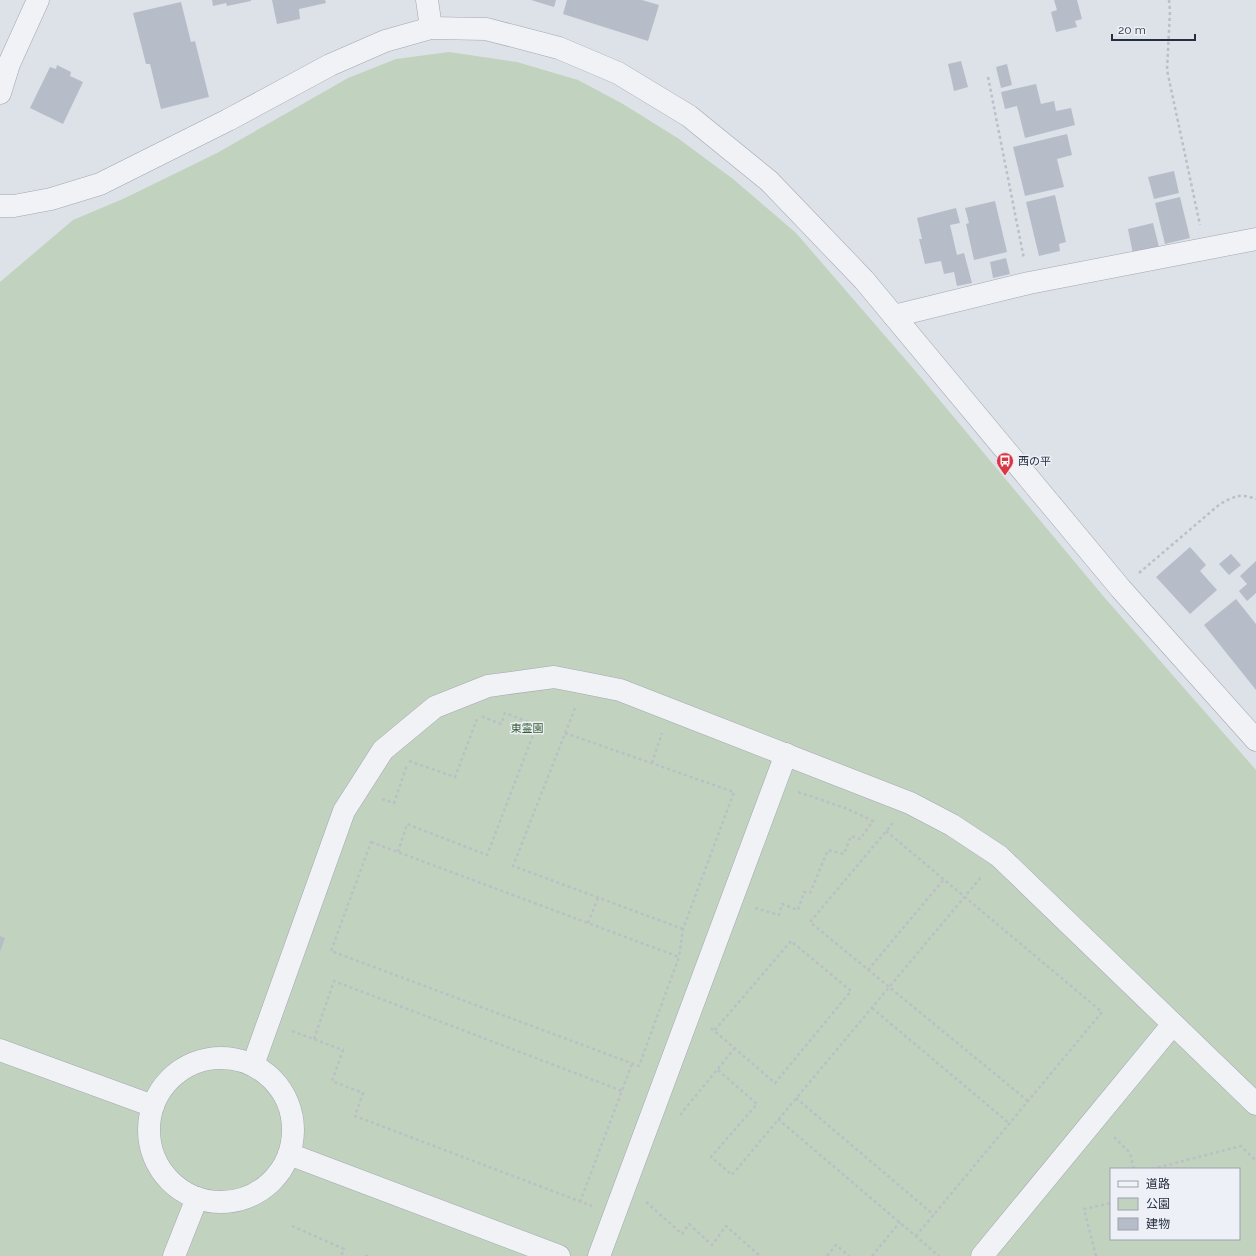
<svg xmlns="http://www.w3.org/2000/svg" width="1256" height="1256" font-family="Raleway,'Noto Sans JP',sans-serif">
<style>
.green{fill:#c1d3be;fill-rule:evenodd}
.building{fill:#b7bcc9}
.lines{fill:none;stroke-linecap:round;stroke-linejoin:round}
.minor-casing{stroke:#a2a7b2;stroke-width:23}
.path{stroke:#bbbfc7;stroke-width:2.5;stroke-dasharray:3 3;stroke-linecap:butt}
.minor{stroke:#f0f2f6;stroke-width:22}
.labels{text-anchor:middle;stroke-width:3;stroke-linejoin:round;paint-order:stroke}
.poi-label{font-size:11px;fill:#252d40;stroke:#edf0f6;text-anchor:start}
.park-label{font-size:11px;fill:#365d32;stroke:#edf0f6}
</style>
<rect width="100%" height="100%" fill="#dde1e8"/>
<path class="green" d="M449,52L517,62L578,80L623,104L679,139L733,179L796,233L912,367L1104,597L1256,770V1256H0V282L73,220L125,198L217,153L348,78L396,59ZM1111,1169H1239V1239H1111Z"/>
<g class="building">
<polygon points="212,0 251,0 251,1 227,6 226,3 213,6"/>
<polygon points="272,0 325,0 326,3 299,9 300,19 277,24"/>
<polygon points="531,0 556,0 554,7"/>
<polygon points="567,0 642,0 659,5 648,41 563,14"/>
<polygon points="1054,0 1077,0 1082,19 1075,21 1077,27 1056,32 1051,12 1057,10"/>
<polygon points="181,2 191,42 195,41 209,97 161,109 150,64 146,64 133,13"/>
<polygon points="961,61 968,87 954,91 948,64"/>
<polygon points="1007,64 1012,85 1001,88 996,67"/>
<polygon points="57,65 71,72 70,76 83,82 63,124 30,108 50,67 56,69"/>
<polygon points="1036,84 1041,104 1054,101 1056,111 1071,108 1075,125 1025,138 1017,106 1005,109 1001,92"/>
<polygon points="1067,134 1072,155 1057,159 1064,187 1025,196 1013,147"/>
<polygon points="1174,171 1179,193 1154,199 1148,177"/>
<polygon points="1055,195 1066,242 1059,244 1060,251 1039,256 1026,202"/>
<polygon points="1180,197 1190,238 1165,244 1155,203"/>
<polygon points="995,201 1007,252 974,260 966,224 969,223 965,208"/>
<polygon points="956,208 960,223 950,225 957,255 964,253 972,283 957,286 954,272 944,274 941,261 925,264 919,239 922,239 917,218"/>
<polygon points="1153,223 1159,247 1133,254 1128,229"/>
<polygon points="1006,258 1010,274 993,278 990,262"/>
<polygon points="1190,547 1206,565 1200,571 1217,590 1190,614 1156,577"/>
<polygon points="1231,554 1241,565 1229,575 1219,564"/>
<polygon points="1256,561 1256,593 1247,601 1239,591 1247,584 1240,576"/>
<polygon points="1236,599 1256,624 1256,690 1204,625"/>
<polygon points="0,936 5,938 0,952"/>
</g>
<g class="lines">
<g class="minor-casing">
<g id="minor">
<polyline points="427,0 431,28"/>
<polyline points="0,93 9,64 38,0"/>
<polyline points="0,206 14,206 51,199 100,184 228,120 330,65 385,41 431,28 486,29 559,48 618,73 689,116 769,181 864,280 1121,589 1256,740"/>
<polyline points="894,316 1029,283 1256,239"/>
<polyline points="0,1050 153,1106"/>
<circle cx="221" cy="1130" r="72"/>
<polyline points="253,1065 344,811 383,750 435,707 488,686 554,677 585,683 620,690 910,803 952,825 999,856 1256,1104"/>
<polyline points="289,1154 559,1256"/>
<polyline points="174,1256 197,1198"/>
<polyline points="599,1256 786,754"/>
<polyline points="982,1256 1173,1024"/>
</g>
</g>
<g class="path">
<polyline points="1169,0 1170,11 1167,70 1200,225"/>
<polyline points="988,77 1024,259"/>
<path d="M1139,573L1220,504C1235,496 1240,493 1256,499"/>
<polyline points="575,708 513,866 683,929"/>
<polyline points="565,733 734,792 683,929 679,957"/>
<polyline points="409,761 455,777 477,719"/>
<polyline points="652,763 662,733"/>
<polyline points="382,799 394,803 407,765"/>
<polyline points="893,823 810,922 1028,1101"/>
<polyline points="886,831 1102,1012 916,1236"/>
<polygon points="371,842 679,957 639,1066 331,951"/>
<polyline points="398,852 407,824 487,855 537,725 505,713 501,724 481,716"/>
<polyline points="755,908 779,915 782,904 798,910 804,892 810,893 828,850 844,854 851,836 860,839 873,821 845,808 798,792"/>
<polyline points="588,923 598,898"/>
<polyline points="868,970 944,879"/>
<polyline points="872,1008 1010,1124"/>
<polyline points="711,1028 775,1083 851,991 791,941 714,1031"/>
<polyline points="292,1031 343,1050 332,1081 363,1093 355,1116 592,1206"/>
<polyline points="314,1039 334,981 622,1091"/>
<polyline points="718,1070 757,1104 711,1157 732,1175 982,876"/>
<polyline points="796,1098 934,1215"/>
<polyline points="680,1115 734,1049"/>
<polyline points="778,1119 939,1256"/>
<polyline points="1114,1137 1130,1153 1134,1169"/>
<polyline points="1152,1169 1241,1146 1256,1161"/>
<polyline points="580,1202 632,1064"/>
<polyline points="646,1202 682,1234 689,1224 712,1245 726,1226 760,1256"/>
<polyline points="292,1226 344,1249 341,1256"/>
<polyline points="365,1256 368,1256"/>
<polyline points="827,1256 836,1245 849,1256"/>
<polyline points="872,1256 900,1222"/>
<polyline points="1096,1256 1084,1209 1111,1203"/>
</g>
<use href="#minor" class="minor"/>
</g>
<defs>
<g id="bus-pin" transform="scale(0.9)"><path d="M0 17L-7.5 6A9.5 9.5 0 1 1 7.5 6Z" fill="#d93743" stroke="#edf0f6"/><path d="M-5-6H5V4H4V6H2V4H-2V6H-4V4H-5ZM-3.5-4V0h7V-4ZM-3.5 1.2v1.5H-2V1.2ZM2 1.2v1.5H3.5V1.2Z" fill="#fff"/></g>
</defs>
<g fill-rule="evenodd">
<use href="#bus-pin" x="1005" y="461"/>
</g>
<g class="labels">
<g class="poi-label">
<text x="1018" y="465">西の平</text>
</g>
<g class="park-label">
<text x="527" y="732">東霊園</text>
</g>
</g>
<rect x="1110" y="1168" width="130" height="72" fill="#edf0f6" stroke="#9da2ad"/>
<rect x="1118" y="1181" width="20" height="6" fill="#f0f2f6" stroke="#9da2ad"/>
<text x="1146" y="1188" font-size="12" fill="#252d40">道路</text>
<rect x="1118" y="1198" width="20" height="12" fill="#c1d3be" stroke="#9da2ad"/>
<text x="1146" y="1208" font-size="12" fill="#252d40">公園</text>
<rect x="1118" y="1218" width="20" height="12" fill="#b7bcc9" stroke="#9da2ad"/>
<text x="1146" y="1228" font-size="12" fill="#252d40">建物</text>
<path d="M1112 34v6h83v-6" fill="none" stroke="#252d40" stroke-width="2"/>
<text x="1118" y="34" font-size="12" fill="#252d40" stroke="#edf0f6" stroke-width="3" paint-order="stroke">20 m</text>
</svg>
